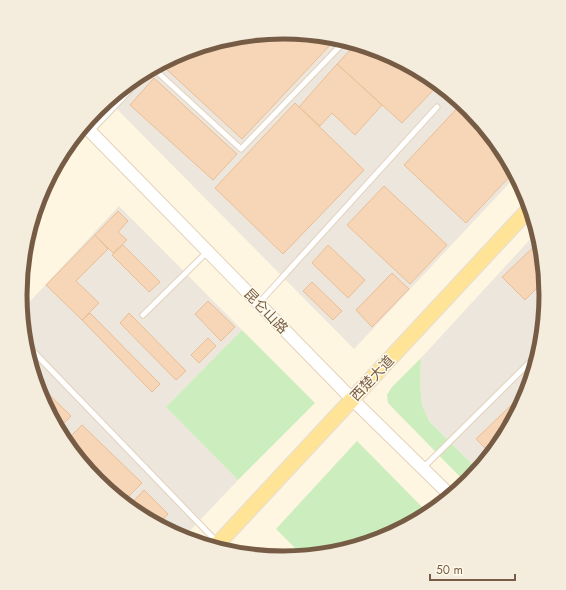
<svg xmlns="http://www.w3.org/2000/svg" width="566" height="590" font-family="Jost,'Noto Sans SC',sans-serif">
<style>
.industrial{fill:#ece6dc}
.green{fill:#ccedbe}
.building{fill:#f6d6b6;stroke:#eabe95}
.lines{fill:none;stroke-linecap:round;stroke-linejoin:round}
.service-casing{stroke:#e3d2bc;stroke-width:7}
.tertiary-casing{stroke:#e3d2bc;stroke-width:14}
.primary-casing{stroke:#e4deda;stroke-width:17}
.service{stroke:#fff;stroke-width:5}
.tertiary{stroke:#fff;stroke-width:12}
.primary{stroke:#ffe397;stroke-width:15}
.labels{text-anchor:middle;stroke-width:3;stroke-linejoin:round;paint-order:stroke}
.street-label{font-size:14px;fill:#775c45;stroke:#fff9e9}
.rim{fill:none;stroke:#775c45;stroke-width:5}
</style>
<rect width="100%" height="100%" fill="#fef6e0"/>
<g class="industrial">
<polygon points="283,32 335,37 384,52 429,76 469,109 502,149 516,176 354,349 108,100 137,76 183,52 232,37"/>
<polygon points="119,206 242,330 166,407 238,480 183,538 137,514 97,481 64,441 40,395 25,346 22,310"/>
<polygon points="537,232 541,244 546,295 541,347 526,396 502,441 478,470 429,421 422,405 420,385 421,358"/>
</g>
<g class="green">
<polygon points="242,330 315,403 238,480 166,407"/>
<polygon points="421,358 420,385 422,405 429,421 478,470 466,483 388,403 387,395 392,387"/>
<polygon points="357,441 429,514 383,538 334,553 303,556 276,529"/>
</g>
<g class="building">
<polygon points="283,32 325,36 332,43 242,139 163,66 169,59 183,52 232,37"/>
<polygon points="356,44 384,52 429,76 439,84 402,123 337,64"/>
<polygon points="337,64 382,105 355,135 332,113 320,126 299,107"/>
<polygon points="154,78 237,154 213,180 130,105"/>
<polygon points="295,103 364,170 283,254 215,188"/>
<polygon points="462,103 469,109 502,149 514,172 466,223 404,165"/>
<polygon points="384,186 447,245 410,284 347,225"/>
<polygon points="118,211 128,221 118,232 127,240 113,253 95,235"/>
<polygon points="95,235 108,249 76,281 99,303 82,320 46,285"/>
<polygon points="540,241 545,280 525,300 502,277"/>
<polygon points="123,245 160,282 149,292 112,255"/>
<polygon points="328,245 365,280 348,298 312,263"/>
<polygon points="392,273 409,289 372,327 356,310"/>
<polygon points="312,282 342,311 333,320 303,291"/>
<polygon points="208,301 235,327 221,341 195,314"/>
<polygon points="90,313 160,384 152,392 82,320"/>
<polygon points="129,313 186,371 176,380 120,323"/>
<polygon points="208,338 216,346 199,363 191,355"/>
<polygon points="36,382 71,416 58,429 40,395"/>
<polygon points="528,389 526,396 502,441 491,454 476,439"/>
<polygon points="82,425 142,483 123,502 97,481 65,442"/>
<polygon points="144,490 168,514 158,525 137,514 128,507"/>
</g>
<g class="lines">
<g class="service-casing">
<g id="service">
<polyline points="153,68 241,149 344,42 342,39"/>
<polyline points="117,93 122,99"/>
<polyline points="91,131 150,69"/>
<polyline points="259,303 437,107"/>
<polyline points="143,315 207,252"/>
<polyline points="29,347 217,542"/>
<polyline points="423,468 538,354"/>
</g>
</g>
<g class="tertiary-casing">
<polyline id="tertiary" points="84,125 353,400 451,496"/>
</g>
<g class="primary-casing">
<polyline id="primary" points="214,548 530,208"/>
</g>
<use href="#service" class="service"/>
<use href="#tertiary" class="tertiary"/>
<use href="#primary" class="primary"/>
</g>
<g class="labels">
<g class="street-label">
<text transform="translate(266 311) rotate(46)" y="5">昆仑山路</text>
<text transform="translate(372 378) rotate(-47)" y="5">西楚大道</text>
</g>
</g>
<path d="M0 0H566V590H0ZM27 295a256 256 0 1 1 512 0a256 256 0 1 1-512 0Z" fill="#f4ecdc" fill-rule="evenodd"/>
<path class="rim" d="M27 295a256 256 0 1 1 512 0a256 256 0 1 1-512 0Z"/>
<path d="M430 574v6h85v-6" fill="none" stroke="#775c45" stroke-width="2"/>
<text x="436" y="574" font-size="12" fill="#775c45" stroke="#fff9e9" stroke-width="3" paint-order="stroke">50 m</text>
</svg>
